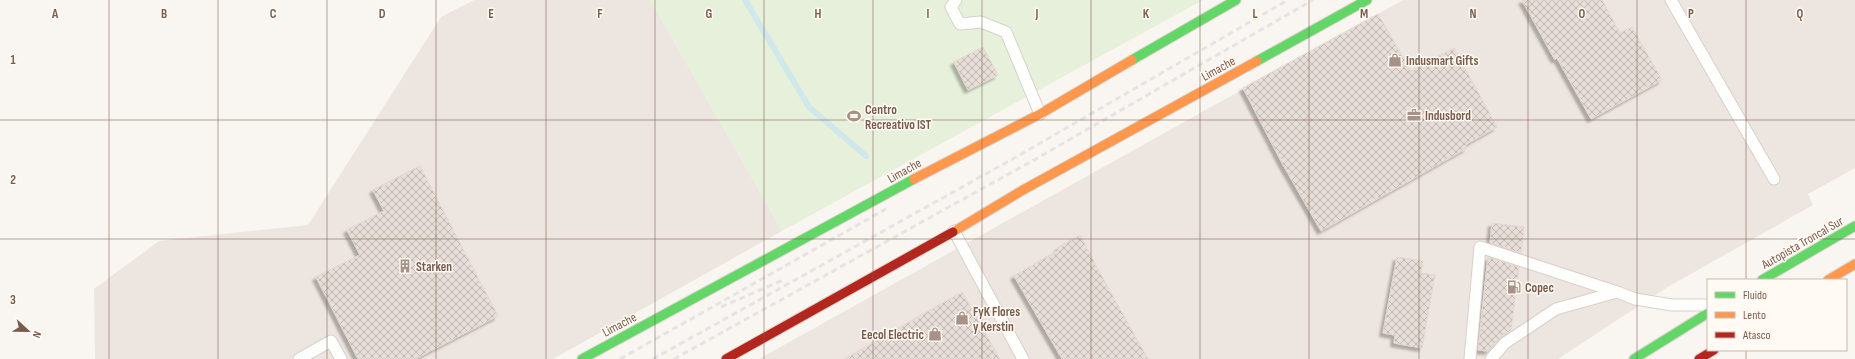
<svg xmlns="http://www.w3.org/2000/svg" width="1855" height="359" font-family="'Sofia Sans Condensed',sans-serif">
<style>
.industrial{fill:#ede5e0}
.park{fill:#e7f0db}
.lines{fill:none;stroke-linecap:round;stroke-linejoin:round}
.stream{stroke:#d0e8ea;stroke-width:6}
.building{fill:url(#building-cross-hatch);stroke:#e2d8d2;filter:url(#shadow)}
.lane-casing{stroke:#d7d1cb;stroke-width:13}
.fast-casing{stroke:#d9d2cb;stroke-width:11}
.slow-casing{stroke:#d9d2cb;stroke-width:11}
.jam-casing{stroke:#d9d2cb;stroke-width:11}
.lane{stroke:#fefefd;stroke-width:11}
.fast{stroke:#63d668;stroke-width:9}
.slow{stroke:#ff974d;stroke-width:9}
.jam{stroke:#b3261e;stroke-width:9}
.rail{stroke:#e6e3e7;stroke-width:3;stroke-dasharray:6 4;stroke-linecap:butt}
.grid{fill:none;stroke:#7a5c4d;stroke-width:1;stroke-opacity:0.55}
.labels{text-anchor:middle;stroke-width:3;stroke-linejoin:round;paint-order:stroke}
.poi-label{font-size:13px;font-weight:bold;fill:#7a5c4d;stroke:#fffaf3;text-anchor:start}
.street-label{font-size:13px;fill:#7a5c4d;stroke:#fffaf3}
.grid-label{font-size:13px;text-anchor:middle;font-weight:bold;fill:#7a5c4d;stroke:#fffaf3;stroke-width:3;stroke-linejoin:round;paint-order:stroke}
</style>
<defs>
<pattern id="building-cross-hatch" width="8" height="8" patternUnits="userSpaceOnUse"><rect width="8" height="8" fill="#e6ded7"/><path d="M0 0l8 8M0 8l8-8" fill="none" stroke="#bfb7b1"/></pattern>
<filter id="shadow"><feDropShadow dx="-3.5" dy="3.5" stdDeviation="1" flood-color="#0004"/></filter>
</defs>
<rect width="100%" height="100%" fill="#f9f5f0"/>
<g class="industrial">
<polygon points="474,0 650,0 782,231 553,359 95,359 94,289 159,241 308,225 441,17"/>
<polygon points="1403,0 1855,0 1855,168 1808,194 1813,205 1666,288 1558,359 759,359"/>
</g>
<polygon class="park" points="650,0 1203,0 782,231"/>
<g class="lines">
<polyline class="stream" points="745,0 809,107 866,156"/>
</g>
<g class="building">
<polygon points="1522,0 1602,0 1620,33 1632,27 1662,80 1591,119 1557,58 1555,60"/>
<polygon points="1378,14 1411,71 1454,48 1497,127 1465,145 1467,148 1321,231 1282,163 1243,88"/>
<polygon points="983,47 998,75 968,90 954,62"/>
<polygon points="420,166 498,316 415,359 358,359 316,277 360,255 347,230 384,211 373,190"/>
<polygon points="1492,223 1524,227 1521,253 1490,243"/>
<polygon points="1080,235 1106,284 1148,359 1062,359 1014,276 1059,250 1058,248"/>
<polygon points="1397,257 1423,261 1421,273 1435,275 1422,348 1394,343 1395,335 1383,333"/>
<polygon points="1488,257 1519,267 1511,330 1500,338 1488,351 1478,350"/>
<polygon points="962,292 1000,359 845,359"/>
</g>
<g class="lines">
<g class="lane-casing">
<g id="lane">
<polyline points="956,0 951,7 960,24 981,22 1006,32 1040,114"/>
<polyline points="1671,0 1774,179"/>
<polyline points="954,231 1023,359"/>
<polyline points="299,359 331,341 341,359"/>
<polyline points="1470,359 1480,247 1617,292"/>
<polyline points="1491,359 1505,343 1556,309 1617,292 1635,299 1672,305 1708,305"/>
</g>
</g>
<g class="fast-casing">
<g id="fast">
<polyline points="1132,60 1236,0"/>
<polyline points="1257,61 1367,0"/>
<polyline points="1762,280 1855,226"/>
<polyline points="582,359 914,179"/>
<polyline points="1634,359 1708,313"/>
</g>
</g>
<g class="slow-casing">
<g id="slow">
<polyline points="914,179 1040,114 1132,60"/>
<polyline points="953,232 1023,190 1257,61"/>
<polyline points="1828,280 1855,264"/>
</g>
</g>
<g class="jam-casing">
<g id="jam">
<polyline points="726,359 953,232"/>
<polyline points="1699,359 1714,350"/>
</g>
</g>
<use href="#lane" class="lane"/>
<use href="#fast" class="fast"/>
<use href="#slow" class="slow"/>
<use href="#jam" class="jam"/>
<g class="rail">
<polyline points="721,307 783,280"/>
<polyline points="620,359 886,209"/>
<polyline points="653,359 1018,156 1288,0"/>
<polyline points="674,359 1034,160 1313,0"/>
</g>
</g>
<path class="grid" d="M109,0V359M218,0V359M327,0V359M436,0V359M546,0V359M655,0V359M764,0V359M873,0V359M982,0V359M1091,0V359M1200,0V359M1309,0V359M1419,0V359M1528,0V359M1637,0V359M1746,0V280M0,120H1855M0,239H1855M1746,350V359"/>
<defs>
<g id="shop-bare" transform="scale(1.08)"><path d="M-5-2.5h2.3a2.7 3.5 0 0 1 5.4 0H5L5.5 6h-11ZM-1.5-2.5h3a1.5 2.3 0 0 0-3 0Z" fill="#a69286" stroke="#fffaf3" stroke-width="2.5" paint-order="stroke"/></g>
<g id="office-bare" transform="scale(1.08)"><path d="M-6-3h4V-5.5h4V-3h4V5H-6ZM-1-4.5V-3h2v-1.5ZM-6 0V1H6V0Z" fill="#a69286" stroke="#fffaf3" stroke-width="2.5" paint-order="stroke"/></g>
<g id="stadium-bare" transform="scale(1.08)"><path d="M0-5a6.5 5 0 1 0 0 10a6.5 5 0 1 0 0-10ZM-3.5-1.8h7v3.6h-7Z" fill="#a69286" stroke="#fffaf3" stroke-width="2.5" paint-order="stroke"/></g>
<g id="building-bare" transform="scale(1.08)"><path d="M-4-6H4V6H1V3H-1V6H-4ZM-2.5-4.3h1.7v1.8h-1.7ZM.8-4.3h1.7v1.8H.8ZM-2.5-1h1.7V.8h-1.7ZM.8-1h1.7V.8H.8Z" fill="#a69286" stroke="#fffaf3" stroke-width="2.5" paint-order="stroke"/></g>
<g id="fuel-bare" transform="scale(1.08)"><path d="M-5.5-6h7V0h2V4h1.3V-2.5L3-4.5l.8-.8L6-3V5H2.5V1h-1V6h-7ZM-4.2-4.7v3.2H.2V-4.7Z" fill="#a69286" stroke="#fffaf3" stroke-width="2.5" paint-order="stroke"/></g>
</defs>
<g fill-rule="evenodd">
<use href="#shop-bare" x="1395" y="60"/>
<use href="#office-bare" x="1414" y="115"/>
<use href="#stadium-bare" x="854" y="116"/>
<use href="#building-bare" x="405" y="266"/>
<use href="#fuel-bare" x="1514" y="287"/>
<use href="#shop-bare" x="962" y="318"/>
<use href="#shop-bare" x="935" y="334"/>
</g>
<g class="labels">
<g class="poi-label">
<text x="1406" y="65">Indusmart Gifts</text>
<text x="865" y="114">Centro<tspan x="865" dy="15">Recreativo IST</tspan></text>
<text x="1425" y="120">Indusbord</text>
<text x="416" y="271">Starken</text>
<text x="1525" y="292">Copec</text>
<text x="973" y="316">FyK Flores<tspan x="973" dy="15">y Kerstin</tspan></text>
<text x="924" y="339" text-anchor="end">Eecol Electric</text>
</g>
<g class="street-label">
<text transform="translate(1218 68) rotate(-29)" y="5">Limache</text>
<text transform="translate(904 170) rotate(-29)" y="5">Limache</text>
<text transform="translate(1802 242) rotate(-30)" y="5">Autopista Troncal Sur</text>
<text transform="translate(619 324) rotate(-28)" y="5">Limache</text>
</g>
</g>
<g class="grid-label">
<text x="55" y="18">A</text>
<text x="164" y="18">B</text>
<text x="273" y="18">C</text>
<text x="382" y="18">D</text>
<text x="491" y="18">E</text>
<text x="600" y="18">F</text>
<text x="709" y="18">G</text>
<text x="818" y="18">H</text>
<text x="928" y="18">I</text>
<text x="1037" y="18">J</text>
<text x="1146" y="18">K</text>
<text x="1255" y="18">L</text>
<text x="1364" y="18">M</text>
<text x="1473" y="18">N</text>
<text x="1582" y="18">O</text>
<text x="1691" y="18">P</text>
<text x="1800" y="18">Q</text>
<text x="13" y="64">1</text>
<text x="13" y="184">2</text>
<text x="13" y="304">3</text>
</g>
<rect x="1707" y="279" width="140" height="72" fill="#fffaf3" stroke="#cabbb1"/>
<rect x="1715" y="292" width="20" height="6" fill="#63d668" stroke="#cabbb1"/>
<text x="1743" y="299" font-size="12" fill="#7a5c4d">Fluido</text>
<rect x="1715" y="312" width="20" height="6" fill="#ff974d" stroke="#cabbb1"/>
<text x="1743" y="319" font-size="12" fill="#7a5c4d">Lento</text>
<rect x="1715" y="332" width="20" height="6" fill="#b3261e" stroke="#cabbb1"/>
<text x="1743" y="339" font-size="12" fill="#7a5c4d">Atasco</text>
<g transform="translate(28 331) rotate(112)" stroke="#fffaf3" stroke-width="3" paint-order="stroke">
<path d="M0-3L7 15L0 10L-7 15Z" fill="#7a5c4d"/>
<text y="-6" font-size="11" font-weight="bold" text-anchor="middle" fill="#7a5c4d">N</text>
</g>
</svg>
